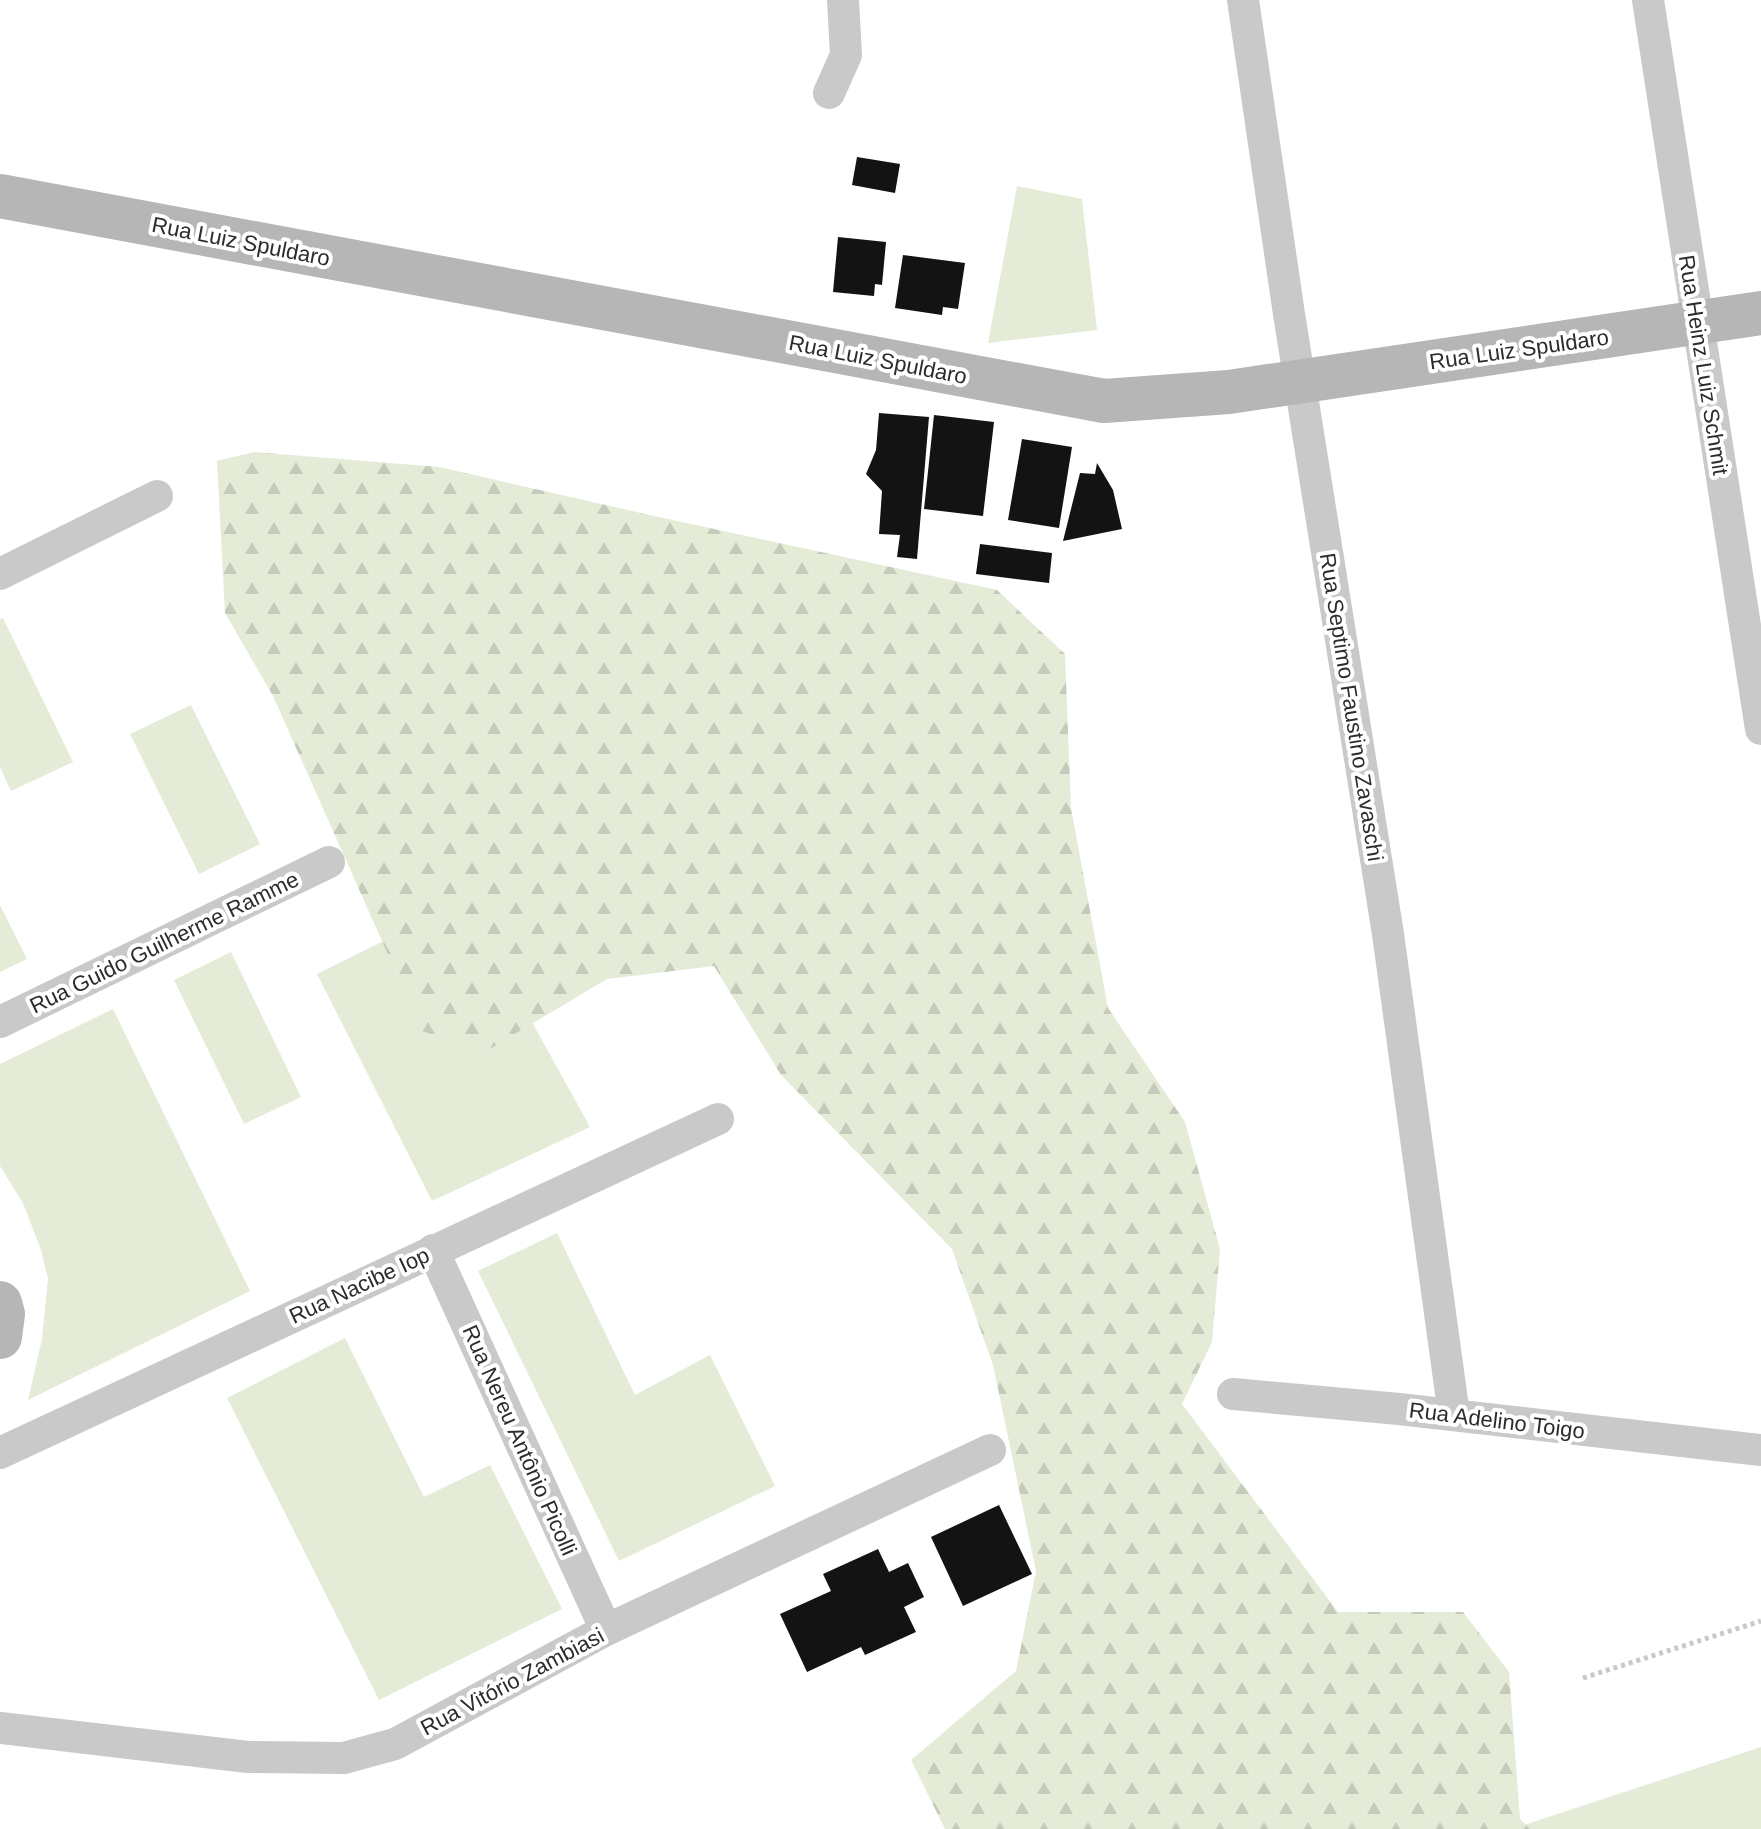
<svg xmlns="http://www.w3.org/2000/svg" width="1761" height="1829" font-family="Arial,sans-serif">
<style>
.grass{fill:#e4ecd8}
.forest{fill:url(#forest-firs)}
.building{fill:#131313}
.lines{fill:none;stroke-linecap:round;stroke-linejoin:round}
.path{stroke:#c9c9c9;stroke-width:5;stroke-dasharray:4 4;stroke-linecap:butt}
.street{stroke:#c9c9c9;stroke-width:32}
.secondary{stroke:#b6b6b6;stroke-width:44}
.labels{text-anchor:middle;stroke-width:8;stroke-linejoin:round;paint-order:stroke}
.street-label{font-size:22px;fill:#2c2c2c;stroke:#fff}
</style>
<defs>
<pattern id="forest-firs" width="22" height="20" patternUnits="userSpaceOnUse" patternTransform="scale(2)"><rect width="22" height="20" fill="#e4ecd8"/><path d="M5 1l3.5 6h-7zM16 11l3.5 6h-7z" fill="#c4cbba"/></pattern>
</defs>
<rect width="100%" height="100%" fill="#fff"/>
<g class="grass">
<polygon points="1017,186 1082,199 1097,330 988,343"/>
<polygon points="3,618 73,762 11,791 0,767 0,619"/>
<polygon points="191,705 260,844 199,874 130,734"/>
<polygon points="529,869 521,1002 590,1127 432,1201 317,974"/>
<polygon points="0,905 27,959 0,972"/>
<polygon points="231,952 301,1097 244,1124 174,980"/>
<polygon points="113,1009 250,1291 28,1400 42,1339 48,1279 41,1250 23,1203 0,1166 0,1064"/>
<polygon points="557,1233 635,1395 710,1355 775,1486 619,1561 478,1271"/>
<polygon points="345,1338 424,1497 490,1465 562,1609 379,1700 227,1398"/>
<polygon points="1761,1747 1761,1829 1512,1829"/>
</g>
<polygon class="forest" points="254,452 439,467 654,516 997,590 1065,654 1071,808 1108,1008 1185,1122 1220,1249 1212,1342 1182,1404 1338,1612 1463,1612 1509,1672 1520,1819 1530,1829 945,1829 911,1760 1016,1671 1036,1571 993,1365 952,1249 781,1075 714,966 607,979 483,1053 422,1031 273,696 225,613 217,461"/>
<g class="building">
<polygon points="857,157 900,164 895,193 852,185"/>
<polygon points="838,237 886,242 882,285 875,284 874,296 833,292"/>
<polygon points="903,255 965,263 958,309 943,307 942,315 895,308"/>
<polygon points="879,413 929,417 917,559 897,557 900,535 879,534 882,491 866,474 876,450"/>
<polygon points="934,415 994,422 983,516 924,509"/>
<polygon points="1022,439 1072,447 1059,528 1008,520"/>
<polygon points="1097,463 1113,490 1122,529 1063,541 1080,473 1095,474"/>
<polygon points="980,544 1052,553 1049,583 976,574"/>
<polygon points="999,1505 1032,1574 963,1606 931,1537"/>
<polygon points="878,1549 889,1572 908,1563 924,1597 904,1607 916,1632 865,1655 861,1647 807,1672 780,1614 831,1591 823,1574"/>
</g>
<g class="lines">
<polyline class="path" points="1583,1678 1761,1621"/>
<g class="street">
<polyline points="1243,0 1289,314 1388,934 1454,1415"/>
<polyline points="1648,0 1761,729"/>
<polyline points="829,93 846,55 843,0"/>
<polyline points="0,574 157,496"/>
<polyline points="0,1022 329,862"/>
<polyline points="433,1250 606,1630"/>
<polyline points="1233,1394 1399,1409 1761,1450"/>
<polyline points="0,1453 718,1119"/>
<polyline points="0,1728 248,1757 344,1758 395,1744 606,1630 990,1450"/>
</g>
<g class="secondary">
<polyline points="0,196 1104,401 1229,392 1761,313"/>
<polyline points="0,1303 3,1314 0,1337"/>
</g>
</g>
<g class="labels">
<g class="street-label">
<text transform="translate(241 241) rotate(11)" y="8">Rua Luiz Spuldaro</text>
<text transform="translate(1519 349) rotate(-8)" y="8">Rua Luiz Spuldaro</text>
<text transform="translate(878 359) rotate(11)" y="8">Rua Luiz Spuldaro</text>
<text transform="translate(1704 365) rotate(81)" y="8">Rua Heinz Luiz Schmit</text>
<text transform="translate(1352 707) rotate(81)" y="8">Rua Septimo Faustino Zavaschi</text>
<text transform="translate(164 942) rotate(-26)" y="8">Rua Guido Guilherme Ramme</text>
<text transform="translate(359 1285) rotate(-25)" y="8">Rua Nacibe Iop</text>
<text transform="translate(1497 1420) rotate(7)" y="8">Rua Adelino Toigo</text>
<text transform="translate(520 1440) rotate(66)" y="8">Rua Nereu Antônio Picolli</text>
<text transform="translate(512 1681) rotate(-28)" y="8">Rua Vitório Zambiasi</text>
</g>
</g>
</svg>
